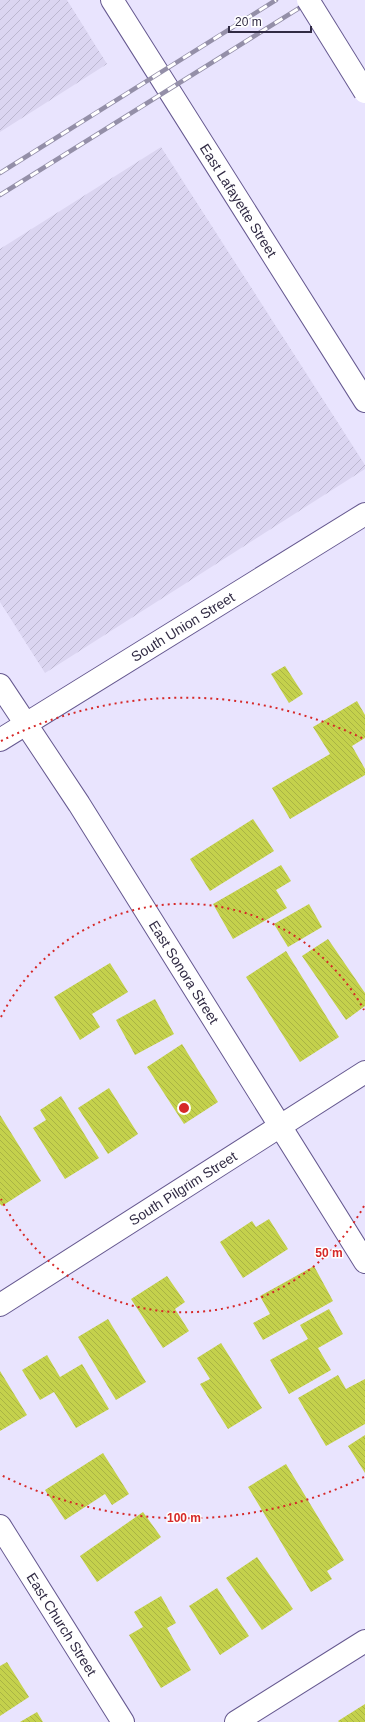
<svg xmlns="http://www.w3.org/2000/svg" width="365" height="1722" font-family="Helvetica,sans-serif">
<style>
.industrial{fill:url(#industrial-furrows)}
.building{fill:url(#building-back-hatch)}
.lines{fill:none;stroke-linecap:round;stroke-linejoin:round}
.street-casing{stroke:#665990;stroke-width:24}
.secondary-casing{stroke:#665990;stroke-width:24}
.street{stroke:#fff;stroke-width:22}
.secondary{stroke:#fff;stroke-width:22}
.rail-casing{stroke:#948fa8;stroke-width:4.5}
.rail{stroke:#fff;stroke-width:3;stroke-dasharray:9;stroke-linecap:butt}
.highway-bridge-casing{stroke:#665990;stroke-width:24;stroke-linecap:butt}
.highway-bridge{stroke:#fff;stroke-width:22}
.ring{fill:none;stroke:#d62828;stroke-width:2;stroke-dasharray:2 4}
.labels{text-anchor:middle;stroke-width:3;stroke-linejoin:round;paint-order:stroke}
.street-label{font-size:14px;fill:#312b44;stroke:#fff}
.centre{fill:#d62828;stroke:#fff;stroke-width:2}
.ring-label{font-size:12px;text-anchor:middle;font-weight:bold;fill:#d62828;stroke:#fff;stroke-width:3;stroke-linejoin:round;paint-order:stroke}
</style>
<defs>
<pattern id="industrial-furrows" width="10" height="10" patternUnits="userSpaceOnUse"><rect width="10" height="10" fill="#dbd5f1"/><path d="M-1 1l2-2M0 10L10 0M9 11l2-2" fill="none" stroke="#bcb7d0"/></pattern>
<pattern id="building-back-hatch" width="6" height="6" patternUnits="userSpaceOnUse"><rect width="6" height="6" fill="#c4d14c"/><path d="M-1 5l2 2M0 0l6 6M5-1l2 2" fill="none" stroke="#a9b444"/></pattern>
</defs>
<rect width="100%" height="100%" fill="#e9e4fe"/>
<g class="industrial">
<polygon points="0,0 67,0 107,64 0,132"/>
<polygon points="161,147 365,465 365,469 45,673 0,602 0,249"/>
</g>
<g class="building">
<polygon points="285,666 303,694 289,703 271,674"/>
<polygon points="357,701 365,715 365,738 352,746 365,769 365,775 290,819 272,788 330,754 313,727"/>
<polygon points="253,819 274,851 210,891 190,859"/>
<polygon points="281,865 291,881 276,890 287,908 233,939 213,904"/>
<polygon points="309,904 322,927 288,947 274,924"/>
<polygon points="328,939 365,993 365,1006 346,1020 302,956"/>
<polygon points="286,951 339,1037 300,1062 246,977"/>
<polygon points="110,963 128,992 92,1014 100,1027 80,1040 54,997"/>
<polygon points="155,999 174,1034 135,1055 116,1020"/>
<polygon points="182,1044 218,1102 184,1124 147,1067"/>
<polygon points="109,1088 138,1134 108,1154 78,1108"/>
<polygon points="61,1096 99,1158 65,1179 33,1128 46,1120 40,1110"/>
<polygon points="0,1115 41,1181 2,1206 0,1204"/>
<polygon points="269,1219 288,1249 243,1278 220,1242 252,1221 256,1227"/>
<polygon points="314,1266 333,1301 263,1340 253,1323 270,1314 260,1296"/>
<polygon points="167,1276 185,1302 175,1309 189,1331 163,1348 131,1299"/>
<polygon points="329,1309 343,1334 318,1348 331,1370 289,1394 270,1360 308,1339 300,1325"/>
<polygon points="108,1319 146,1382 116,1400 78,1337"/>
<polygon points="221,1343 262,1408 228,1429 200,1384 210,1379 197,1358"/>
<polygon points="47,1355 60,1377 82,1364 109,1409 76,1428 54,1392 40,1400 22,1370"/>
<polygon points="0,1371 27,1415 0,1431"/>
<polygon points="338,1375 346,1389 365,1379 365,1424 326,1446 298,1398"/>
<polygon points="365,1435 365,1473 348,1446"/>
<polygon points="103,1453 129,1494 112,1505 105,1494 65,1520 45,1490"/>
<polygon points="286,1464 344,1560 327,1571 332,1579 311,1592 248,1487"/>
<polygon points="143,1512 161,1537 97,1582 80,1556"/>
<polygon points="257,1557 293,1609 262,1630 226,1578"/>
<polygon points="217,1588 249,1636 220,1655 189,1606"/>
<polygon points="161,1596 176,1623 167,1628 191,1670 161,1688 129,1635 143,1627 134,1612"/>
<polygon points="7,1662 29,1697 0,1716 0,1666"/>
<polygon points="365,1704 365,1722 339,1722 338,1721"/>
<polygon points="37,1712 43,1722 20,1722"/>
</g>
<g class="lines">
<g class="street-casing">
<g id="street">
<path id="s1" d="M0,685L79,804L365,1262"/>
<path id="s2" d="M0,740L365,514"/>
<path id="s3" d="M0,1305L365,1072"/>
<path id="s4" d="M0,1526L123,1722"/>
</g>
</g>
<g class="secondary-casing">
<g id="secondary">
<path id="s5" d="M112,0L365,401"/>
<polyline points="236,1722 365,1641"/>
</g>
</g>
<use href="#street" class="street"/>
<use href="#secondary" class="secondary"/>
<g class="rail-casing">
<g id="rail">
<polyline points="0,173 276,0"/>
<polyline points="0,195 312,0"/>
</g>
</g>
<use href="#rail" class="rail"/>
<g class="highway-bridge-casing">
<polyline id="highway-bridge" points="308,0 365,92"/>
</g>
<use href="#highway-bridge" class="highway-bridge"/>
</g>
<g class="ring">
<path d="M364 1206A205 205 0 0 1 1 1199M1 1017A205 205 0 0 1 364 1010"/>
<path d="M364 1477A410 410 0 0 1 1 1475M1 741A410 410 0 0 1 364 739"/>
</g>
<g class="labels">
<g class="street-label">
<text dy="5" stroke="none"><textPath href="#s5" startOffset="237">East Lafayette Street</textPath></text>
<text dy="5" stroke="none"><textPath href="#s2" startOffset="215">South Union Street</textPath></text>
<text dy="5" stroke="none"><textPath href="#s1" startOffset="341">East Sonora Street</textPath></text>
<text dy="5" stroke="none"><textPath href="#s3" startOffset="217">South Pilgrim Street</textPath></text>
<text dy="5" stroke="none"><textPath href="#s4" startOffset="116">East Church Street</textPath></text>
</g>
</g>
<circle cx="184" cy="1108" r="6" class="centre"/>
<g class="ring-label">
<text x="329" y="1257">50 m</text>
<text x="184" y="1522">100 m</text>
</g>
<path d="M229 26v6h82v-6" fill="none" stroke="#312b44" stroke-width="2"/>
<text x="235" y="26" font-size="12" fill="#312b44" stroke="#ffffff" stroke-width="3" paint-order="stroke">20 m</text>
</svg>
